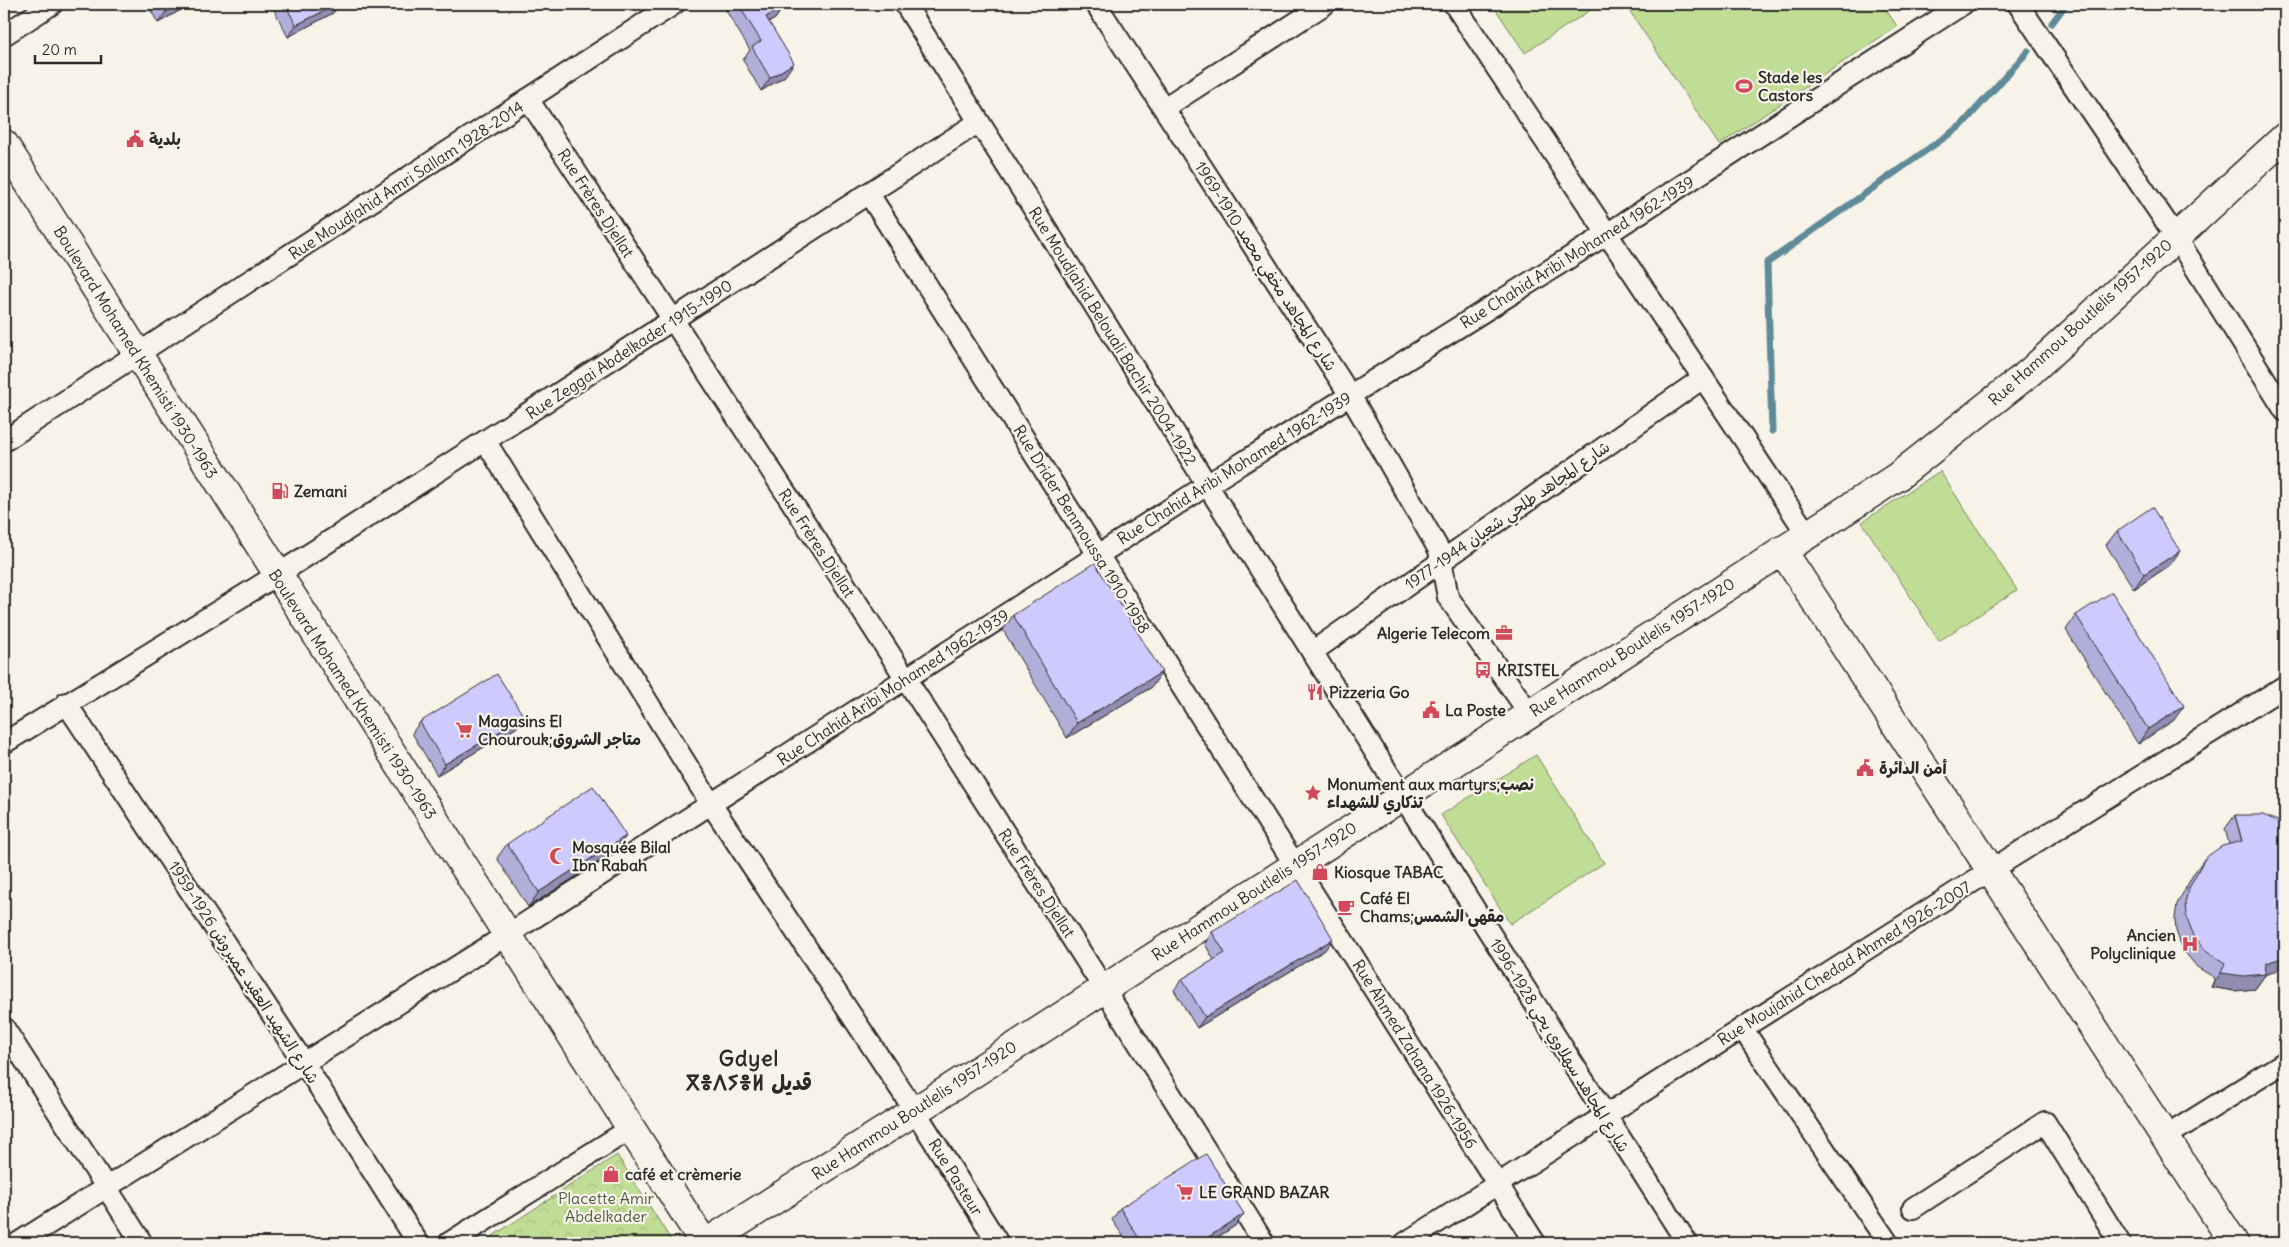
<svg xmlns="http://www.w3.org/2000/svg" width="2289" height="1247" font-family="Delius,'Playpen Sans Arabic','Noto Sans Tifinagh',sans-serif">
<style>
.grass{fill:#c0dd95;stroke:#768460}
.park{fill:url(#park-crowns);stroke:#768460}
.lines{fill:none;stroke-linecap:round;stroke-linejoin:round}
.stream{stroke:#5e8a98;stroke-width:7}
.minor-casing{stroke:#2b2b2b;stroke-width:24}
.secondary-casing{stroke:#2b2b2b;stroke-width:31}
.minor{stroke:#f7f3e8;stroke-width:20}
.secondary{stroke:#f7f3e8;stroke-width:28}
.wall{fill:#b2aeda;stroke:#2b2b2b}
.shaded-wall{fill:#918db1;stroke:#2b2b2b}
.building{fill:#cfcafd;stroke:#2b2b2b}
.labels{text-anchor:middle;stroke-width:4.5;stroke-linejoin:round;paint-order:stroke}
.poi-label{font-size:16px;font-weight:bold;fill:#2b2b2b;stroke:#f7f3e8;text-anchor:start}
.street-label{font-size:16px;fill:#2b2b2b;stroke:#f7f3e8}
.park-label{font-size:16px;fill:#505846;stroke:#f7f3e8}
.district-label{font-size:21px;font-weight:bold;letter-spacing:1px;fill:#2b2b2b;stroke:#f7f3e8}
</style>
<defs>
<pattern id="park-crowns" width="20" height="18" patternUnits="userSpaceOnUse" patternTransform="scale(1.25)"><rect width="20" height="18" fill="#c0dd95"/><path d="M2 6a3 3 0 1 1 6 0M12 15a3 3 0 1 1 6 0" fill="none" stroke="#a5be81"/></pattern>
</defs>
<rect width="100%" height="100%" fill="#f7f3e8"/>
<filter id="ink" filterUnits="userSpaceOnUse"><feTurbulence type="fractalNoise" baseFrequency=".02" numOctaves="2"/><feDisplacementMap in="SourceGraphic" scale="10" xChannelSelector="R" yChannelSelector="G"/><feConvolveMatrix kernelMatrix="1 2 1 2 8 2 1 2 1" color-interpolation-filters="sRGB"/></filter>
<g filter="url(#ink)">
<g class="grass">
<polygon points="1492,4 1588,4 1592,9 1525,53"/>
<polygon points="1625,4 1882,4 1897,26 1719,145"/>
<polygon points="1940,471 2017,590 1939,641 1862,522"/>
<polygon points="1536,755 1604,863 1510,924 1441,815"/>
</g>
<polygon class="park" points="617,1155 673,1243 482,1243"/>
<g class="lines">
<g class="stream">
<polyline points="2052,23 2066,4"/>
<polyline points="1772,431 1767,263 1962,125 2028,51"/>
</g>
<g class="minor-casing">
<g id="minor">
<polyline points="905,4 1402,795 1687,1243"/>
<polyline points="1096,4 1350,395 1439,550 1448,597 1529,713"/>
<polyline points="1454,4 1807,534"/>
<polyline points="2018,4 2176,237 2285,411"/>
<polyline points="4,35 52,4"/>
<path d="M528,99C778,478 1024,859 1264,1243"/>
<polyline points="1164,108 1325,4"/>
<polyline points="869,194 1535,1243"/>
<polyline points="4,441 674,4"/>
<polyline points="486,442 711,804 915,1111 998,1243"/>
<polyline points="1312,652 1703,378"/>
<polyline points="66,703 304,1063 418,1243"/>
<polyline points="4,743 277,575 979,122"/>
<polyline points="4,1028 142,1243"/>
<polyline points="1742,1028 1888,1243"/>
<polyline points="2165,1137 2285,1062"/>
<polyline points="1913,1208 2045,1122 2120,1243"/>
<polyline points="18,1243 507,935 1207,485 1607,234 1963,4"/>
<polyline points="449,1243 630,1129"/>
<polyline points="1405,1243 1991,870 2285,686"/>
</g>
</g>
<g class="secondary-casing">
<g id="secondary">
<polyline points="4,144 704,1243"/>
<polyline points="1782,550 2234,1243"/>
<polyline points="706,1243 915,1111 1897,477 2030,372 2285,137"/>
</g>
</g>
<use href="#minor" class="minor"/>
<use href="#secondary" class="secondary"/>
</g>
<g class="wall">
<polygon points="147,4 191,4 158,23"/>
<polygon points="271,4 340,4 333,13 288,37"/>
<polygon points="642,4 653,4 645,9"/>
<polygon points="722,4 782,4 784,6 775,19 769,22 785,76 761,91 743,60 750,50"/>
<polygon points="2117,531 2170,565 2134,589 2106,545"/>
<polygon points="1013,615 1152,687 1067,738 1003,630"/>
<polygon points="2076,615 2174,720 2138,744 2066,630"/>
<polygon points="524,717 516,728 437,775 412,733 420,722"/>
<polygon points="2235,815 2276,971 2265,975 2255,989 2234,991 2211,987 2215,978 2197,967 2183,950 2176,931 2175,918 2177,904 2194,873 2205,858 2229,844 2225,829"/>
<polygon points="507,844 616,851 528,907 497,858"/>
<polygon points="1212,932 1325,950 1197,1028 1174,990 1182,979 1214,960 1205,944"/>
<polygon points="1120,1208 1236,1225 1209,1243 1128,1243 1112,1220"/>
</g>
<g class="shaded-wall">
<polygon points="180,4 191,4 158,23 166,12"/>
<polygon points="338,4 340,4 333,13 288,37 296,25"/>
<polygon points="648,4 653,4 645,9"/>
<polygon points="784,6 775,19 757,29 766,17"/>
<polygon points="794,63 785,76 761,91 770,78"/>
<polygon points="2180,551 2170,565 2134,589 2144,574"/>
<polygon points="1162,672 1152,687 1067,738 1077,723"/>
<polygon points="2184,706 2174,720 2138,744 2148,729"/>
<polygon points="524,717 516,728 437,775 445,764"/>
<polygon points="626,836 616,851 528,907 539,892"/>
<polygon points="1333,939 1325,950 1197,1028 1205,1017"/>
<polygon points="2285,957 2285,962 2276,971 2265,975 2255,989 2234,991 2211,987 2221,973"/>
<polygon points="1244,1214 1236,1225 1209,1243 1199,1243"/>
</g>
<g class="building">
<polygon points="162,4 180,4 166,12"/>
<polygon points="285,4 338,4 296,25"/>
<polygon points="738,4 782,4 784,6 766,17 794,63 770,78 752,47 761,41"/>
<polygon points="2152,507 2180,551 2144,574 2117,531"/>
<polygon points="1095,563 1162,672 1077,723 1013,615"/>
<polygon points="2112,592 2184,706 2148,729 2076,615"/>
<polygon points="497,674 524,717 445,764 420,722"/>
<polygon points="593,786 626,836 539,892 507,844"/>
<polygon points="2235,815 2263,815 2285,824 2285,957 2266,963 2265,974 2244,976 2221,973 2225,963 2207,952 2194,936 2186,916 2185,903 2188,890 2205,858 2222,846 2242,841"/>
<polygon points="1298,880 1333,939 1205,1017 1182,979 1225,953 1212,932"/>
<polygon points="1206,1154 1244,1214 1199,1243 1142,1243 1120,1208"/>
</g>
</g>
<defs>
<g id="stadium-bare" transform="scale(1.35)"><path d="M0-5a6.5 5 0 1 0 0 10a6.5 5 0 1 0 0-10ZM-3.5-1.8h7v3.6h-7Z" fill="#d1495b" stroke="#f7f3e8" stroke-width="2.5" paint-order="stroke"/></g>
<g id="civic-bare" transform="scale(1.35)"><path d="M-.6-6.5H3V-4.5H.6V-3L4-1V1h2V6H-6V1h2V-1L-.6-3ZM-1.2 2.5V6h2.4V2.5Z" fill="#d1495b" stroke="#f7f3e8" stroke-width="2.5" paint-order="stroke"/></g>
<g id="fuel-bare" transform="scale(1.35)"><path d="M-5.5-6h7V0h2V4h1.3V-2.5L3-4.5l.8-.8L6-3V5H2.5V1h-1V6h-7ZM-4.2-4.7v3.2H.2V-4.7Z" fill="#d1495b" stroke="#f7f3e8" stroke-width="2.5" paint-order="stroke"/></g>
<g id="office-bare" transform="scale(1.35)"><path d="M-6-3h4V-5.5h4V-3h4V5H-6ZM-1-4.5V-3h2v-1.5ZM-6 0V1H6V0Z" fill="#d1495b" stroke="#f7f3e8" stroke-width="2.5" paint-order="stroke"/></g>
<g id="bus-bare" transform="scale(1.35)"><path d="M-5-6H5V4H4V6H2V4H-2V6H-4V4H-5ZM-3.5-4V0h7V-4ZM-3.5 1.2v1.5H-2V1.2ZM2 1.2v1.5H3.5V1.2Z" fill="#d1495b" stroke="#f7f3e8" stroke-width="2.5" paint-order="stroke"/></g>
<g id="restaurant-bare" transform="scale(1.35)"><path d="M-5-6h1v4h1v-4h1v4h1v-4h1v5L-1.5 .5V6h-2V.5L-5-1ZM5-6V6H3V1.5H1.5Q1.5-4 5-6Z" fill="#d1495b" stroke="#f7f3e8" stroke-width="2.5" paint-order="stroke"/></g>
<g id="supermarket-bare" transform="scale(1.35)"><path d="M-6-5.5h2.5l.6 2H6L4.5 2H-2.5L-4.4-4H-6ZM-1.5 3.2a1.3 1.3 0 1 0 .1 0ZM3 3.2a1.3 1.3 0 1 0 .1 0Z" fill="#d1495b" stroke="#f7f3e8" stroke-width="2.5" paint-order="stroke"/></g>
<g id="sight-bare" transform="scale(1.35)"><path d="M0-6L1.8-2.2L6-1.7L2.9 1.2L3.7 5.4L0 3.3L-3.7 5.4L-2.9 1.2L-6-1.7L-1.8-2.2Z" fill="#d1495b" stroke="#f7f3e8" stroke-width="2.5" paint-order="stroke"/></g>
<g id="mosque-bare" transform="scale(1.35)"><path d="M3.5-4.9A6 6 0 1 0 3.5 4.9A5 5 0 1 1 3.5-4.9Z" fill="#d1495b" stroke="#f7f3e8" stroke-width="2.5" paint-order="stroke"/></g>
<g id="shop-bare" transform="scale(1.35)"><path d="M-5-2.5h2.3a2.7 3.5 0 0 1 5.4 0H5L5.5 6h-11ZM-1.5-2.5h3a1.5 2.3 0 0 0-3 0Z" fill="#d1495b" stroke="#f7f3e8" stroke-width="2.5" paint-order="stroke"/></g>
<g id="cafe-bare" transform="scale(1.35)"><path d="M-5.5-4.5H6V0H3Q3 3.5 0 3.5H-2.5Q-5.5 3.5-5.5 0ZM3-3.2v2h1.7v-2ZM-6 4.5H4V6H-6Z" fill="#d1495b" stroke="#f7f3e8" stroke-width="2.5" paint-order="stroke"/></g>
<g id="hospital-bare" transform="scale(1.35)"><path d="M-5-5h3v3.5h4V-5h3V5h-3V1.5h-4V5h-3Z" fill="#d1495b" stroke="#f7f3e8" stroke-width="2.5" paint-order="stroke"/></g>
</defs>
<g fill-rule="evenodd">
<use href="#stadium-bare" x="1744" y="86"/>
<use href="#civic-bare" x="135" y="139"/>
<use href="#fuel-bare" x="280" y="491"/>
<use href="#office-bare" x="1504" y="633"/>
<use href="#bus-bare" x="1483" y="670"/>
<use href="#restaurant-bare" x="1315" y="692"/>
<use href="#civic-bare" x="1431" y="710"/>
<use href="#supermarket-bare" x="464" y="730"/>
<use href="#civic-bare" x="1865" y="768"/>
<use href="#sight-bare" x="1313" y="793"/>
<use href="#mosque-bare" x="558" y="856"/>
<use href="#shop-bare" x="1320" y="872"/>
<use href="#cafe-bare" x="1346" y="907"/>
<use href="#hospital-bare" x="2190" y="944"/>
<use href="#shop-bare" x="611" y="1174"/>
<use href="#supermarket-bare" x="1185" y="1192"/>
</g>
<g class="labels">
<g class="poi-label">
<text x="1758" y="83">Stade les<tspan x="1758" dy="18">Castors</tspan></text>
<text x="149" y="145">بلدية</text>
<text x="294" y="497">Zemani</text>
<text x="1490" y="639" text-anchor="end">Algerie Telecom</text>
<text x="1497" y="676">KRISTEL</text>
<text x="1329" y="698">Pizzeria Go</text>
<text x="1445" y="716">La Poste</text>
<text x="478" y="727">Magasins El<tspan x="478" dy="18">Chourouk;متاجر الشروق</tspan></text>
<text x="1879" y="774">أمن الدائرة</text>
<text x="1327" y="790">Monument aux martyrs;نصب<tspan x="1327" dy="18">تذكاري للشهداء</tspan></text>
<text x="572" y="853">Mosquée Bilal<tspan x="572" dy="18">Ibn Rabah</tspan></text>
<text x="1334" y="878">Kiosque TABAC</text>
<text x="1360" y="904">Café El<tspan x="1360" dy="18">Chams;مقهى الشمس</tspan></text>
<text x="2176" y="941" text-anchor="end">Ancien<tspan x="2176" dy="18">Polyclinique</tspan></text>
<text x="625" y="1180">café et crèmerie</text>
<text x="1199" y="1198">LE GRAND BAZAR</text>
</g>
<g class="street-label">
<text transform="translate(406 180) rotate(-33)" y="6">Rue Moudjahid Amri Sallam 1928-2014</text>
<text transform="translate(596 203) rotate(57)" y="6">Rue Frères Djellat</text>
<text transform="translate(1577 252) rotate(-32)" y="6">Rue Chahid Aribi Mohamed 1962-1939</text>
<text transform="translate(1266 266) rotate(57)" y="6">شارع المجاهد مخفي محمد 1910-1969</text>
<text transform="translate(2080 322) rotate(-42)" y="6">Rue Hammou Boutlelis 1957-1920</text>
<text transform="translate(1113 336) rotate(58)" y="6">Rue Moudjahid Belouali Bachir 2004-1922</text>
<text transform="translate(629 349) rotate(-33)" y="6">Rue Zeggai Abdelkader 1915-1990</text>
<text transform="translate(136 352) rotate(58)" y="6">Boulevard Mohamed Khemisti 1930-1963</text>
<text transform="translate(1234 468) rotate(-32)" y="6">Rue Chahid Aribi Mohamed 1962-1939</text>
<text transform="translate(1507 515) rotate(-35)" y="6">شارع المجاهد طلحي شعبان 1944-1977</text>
<text transform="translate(1082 529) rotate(58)" y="6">Rue Drider Benmoussa 1910-1958</text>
<text transform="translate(817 543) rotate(57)" y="6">Rue Frères Djellat</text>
<text transform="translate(1632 647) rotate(-33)" y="6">Rue Hammou Boutlelis 1957-1920</text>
<text transform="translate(893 687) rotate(-33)" y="6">Rue Chahid Aribi Mohamed 1962-1939</text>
<text transform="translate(353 694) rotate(57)" y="6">Boulevard Mohamed Khemisti 1930-1963</text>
<text transform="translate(1037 883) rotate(57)" y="6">Rue Frères Djellat</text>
<text transform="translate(1254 891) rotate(-33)" y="6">Rue Hammou Boutlelis 1957-1920</text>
<text transform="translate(1844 963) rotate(-32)" y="6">Rue Moujahid Chedad Ahmed 1926-2007</text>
<text transform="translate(244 972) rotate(57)" y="6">شارع الشهيد العقيد عميروش 1926-1959</text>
<text transform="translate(1560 1045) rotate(58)" y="6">شارع المجاهد سهلاوي يحي 1928-1996</text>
<text transform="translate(1415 1054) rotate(58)" y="6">Rue Ahmed Zahana 1926-1956</text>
<text transform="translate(914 1110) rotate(-33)" y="6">Rue Hammou Boutlelis 1957-1920</text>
<text transform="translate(956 1177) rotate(58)" y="6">Rue Pasteur</text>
</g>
<g class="park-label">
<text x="606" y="1204">Placette Amir<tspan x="606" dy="18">Abdelkader</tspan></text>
</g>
<g class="district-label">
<text x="749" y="1066">Gdyel<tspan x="749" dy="24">ⴳⴻⴷⵢⴻⵍ قديل</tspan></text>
</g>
</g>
<rect width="2289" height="1247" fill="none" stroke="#f7f3e8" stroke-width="20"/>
<rect x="10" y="10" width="2269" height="1227" fill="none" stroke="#2b2b2b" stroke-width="2" filter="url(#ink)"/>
<path d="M35 55v8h66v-8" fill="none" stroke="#2b2b2b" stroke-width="2.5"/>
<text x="42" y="55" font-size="15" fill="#2b2b2b" stroke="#f7f3e8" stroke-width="4" paint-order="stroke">20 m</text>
</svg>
